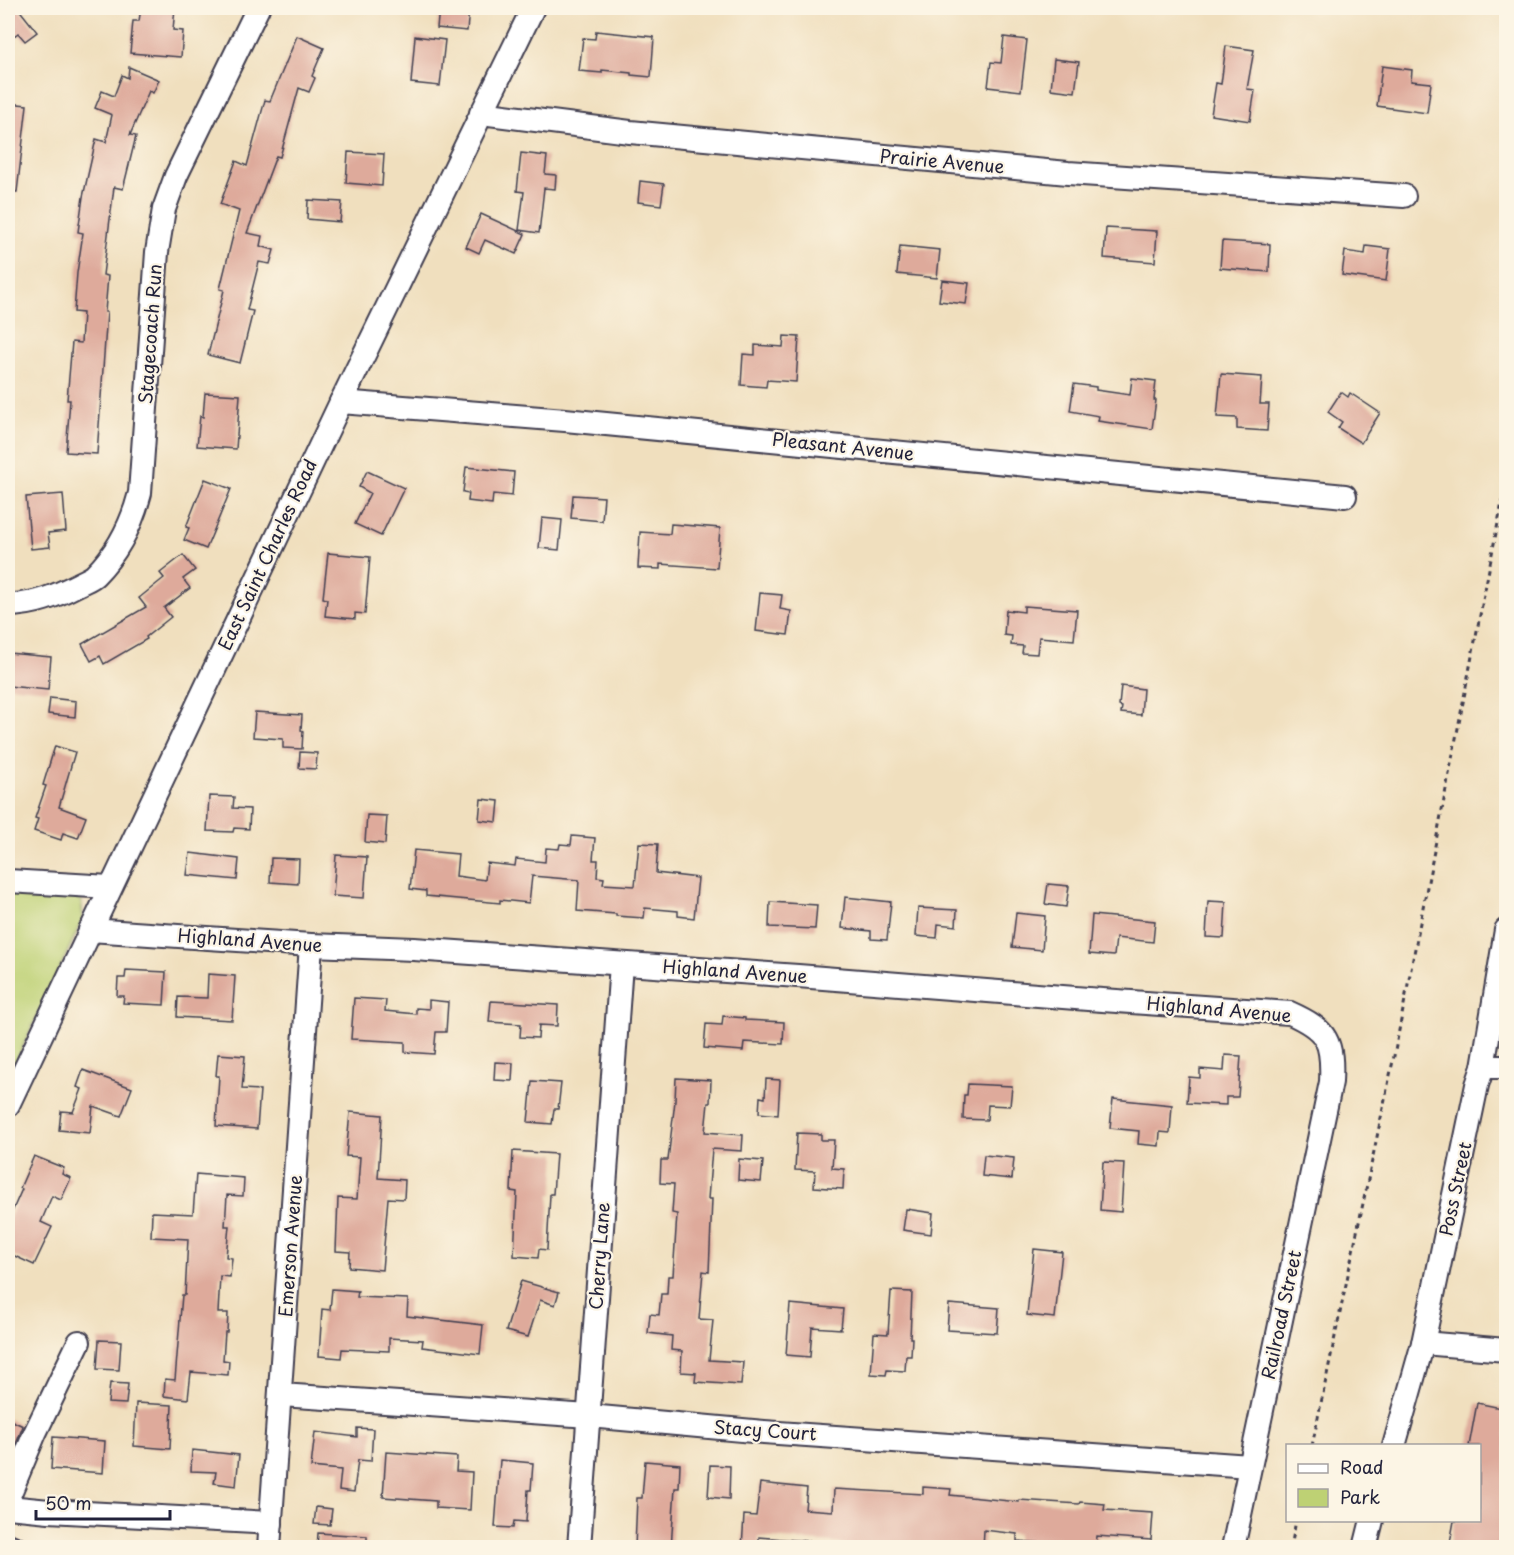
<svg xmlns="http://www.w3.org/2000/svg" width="1514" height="1555" font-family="'Playpen Sans',sans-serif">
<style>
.green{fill:#bed174;stroke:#707a58;stroke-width:1.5}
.building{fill:#deaa9b}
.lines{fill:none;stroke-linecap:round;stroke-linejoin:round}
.minor-casing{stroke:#413e4f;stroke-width:26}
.path{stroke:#413e4f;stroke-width:3;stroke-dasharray:4.5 4.5;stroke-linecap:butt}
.minor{stroke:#fff;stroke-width:22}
.labels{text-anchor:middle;stroke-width:4.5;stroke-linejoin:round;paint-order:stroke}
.street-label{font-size:18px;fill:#22223b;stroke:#fcf5e5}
</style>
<rect width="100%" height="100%" fill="#fcf5e5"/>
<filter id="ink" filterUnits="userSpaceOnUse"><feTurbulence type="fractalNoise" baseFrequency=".0167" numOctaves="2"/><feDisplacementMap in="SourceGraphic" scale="12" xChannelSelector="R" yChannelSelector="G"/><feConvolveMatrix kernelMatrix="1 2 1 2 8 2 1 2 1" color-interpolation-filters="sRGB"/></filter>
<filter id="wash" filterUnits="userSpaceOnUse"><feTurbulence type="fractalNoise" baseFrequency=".008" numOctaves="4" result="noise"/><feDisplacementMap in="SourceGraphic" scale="24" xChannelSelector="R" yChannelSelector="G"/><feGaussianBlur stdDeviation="1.35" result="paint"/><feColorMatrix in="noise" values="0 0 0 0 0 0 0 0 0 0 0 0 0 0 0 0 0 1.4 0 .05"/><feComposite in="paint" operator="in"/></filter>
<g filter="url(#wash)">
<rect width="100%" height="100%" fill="#f0dfbe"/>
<polygon class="green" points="8,890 81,897 83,919 8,1078"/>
<g id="blocks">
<g class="building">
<polygon points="8,8 18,8 37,32 25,41 18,33 8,41"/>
<polygon points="141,8 175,8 173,30 183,31 181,57 130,53 133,21 139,21"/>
<polygon points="439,8 469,8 467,31 437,28"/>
<polygon points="596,31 654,37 651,77 631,75 631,73 602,70 602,73 579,71 583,38 595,39"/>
<polygon points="297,36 324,48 312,76 315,78 309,92 299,88 280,157 276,156 247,233 262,236 260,246 274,250 270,264 259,262 247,310 253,311 240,363 208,355 224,290 220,289 239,211 220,204 236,161 247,166 265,100 270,101"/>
<polygon points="415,36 445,40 440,86 411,83"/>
<polygon points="1004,37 1027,40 1021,91 988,87 991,62 1001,63"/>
<polygon points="1226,46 1254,50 1247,89 1255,90 1250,121 1211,115 1216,83 1221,84"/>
<polygon points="1054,59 1079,62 1075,92 1051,89"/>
<polygon points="1382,66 1412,70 1411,81 1431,83 1427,113 1377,106"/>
<polygon points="129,67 159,80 153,93 149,91 130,135 136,136 123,189 114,187 103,275 108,276 105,312 107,312 97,454 66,452 70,400 67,400 72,342 81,343 83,313 74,312 77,273 83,233 78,232 83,197 96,139 106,142 112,115 95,108 102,91 114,96 122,75 128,78"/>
<polygon points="8,103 27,105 17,192 8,192"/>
<polygon points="348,152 384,154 382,186 346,183"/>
<polygon points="521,153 547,156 545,174 556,175 555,189 544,188 539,233 519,230 524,192 517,191"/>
<polygon points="640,181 664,184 661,205 638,202"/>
<polygon points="308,200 342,202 340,222 307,219"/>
<polygon points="481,214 525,234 516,254 485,240 479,253 466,247"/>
<polygon points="1106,228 1157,231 1155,262 1104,258"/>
<polygon points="1222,241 1270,244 1269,272 1220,268"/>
<polygon points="900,246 940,250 937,278 897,274"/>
<polygon points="1366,246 1390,249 1386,281 1342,275 1345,251 1365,254"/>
<polygon points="942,280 969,283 966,304 939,301"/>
<polygon points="784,336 799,337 796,382 767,380 766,387 741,385 743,354 755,355 755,345 783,347"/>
<polygon points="1221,374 1262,377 1260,404 1269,404 1267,431 1237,429 1237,418 1217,417"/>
<polygon points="1132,378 1156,381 1154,400 1156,400 1152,429 1098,421 1099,416 1070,411 1074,384 1096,387 1096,390 1130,395"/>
<polygon points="1341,392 1348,397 1350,393 1380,413 1361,443 1338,428 1342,422 1328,412"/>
<polygon points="205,393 240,395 236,449 197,446 200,416 203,417"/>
<polygon points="466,467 514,472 512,496 493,494 492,504 468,501 469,493 463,492"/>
<polygon points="367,471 404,488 381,536 355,524 370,493 359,487"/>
<polygon points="205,479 231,489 206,549 184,540 189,528 186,527"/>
<polygon points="63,494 66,531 48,533 50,547 31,549 26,497"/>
<polygon points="573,495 604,497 602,521 571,518"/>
<polygon points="542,518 562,520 559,550 539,548"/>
<polygon points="671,524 720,528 717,568 660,564 660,569 638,568 640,532 670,534"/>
<polygon points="328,553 370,557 365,614 355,613 355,619 325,616 327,599 323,598"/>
<polygon points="183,555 195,570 183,579 190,588 164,608 171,617 146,637 147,639 104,664 100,656 91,661 82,644 146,607 139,598 164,578 160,573"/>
<polygon points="760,593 782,595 780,609 791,611 788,635 756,631"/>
<polygon points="1024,606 1077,610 1074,640 1039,637 1037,654 1022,653 1023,646 1011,645 1012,636 1004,635 1006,610 1024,612"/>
<polygon points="8,653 51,657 48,690 8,686"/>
<polygon points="1121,686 1143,689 1141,715 1121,713 1122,707 1119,706"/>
<polygon points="50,698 76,701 75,717 48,714"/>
<polygon points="255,712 302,715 301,730 303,731 302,749 283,748 283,739 253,737"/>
<polygon points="55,746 75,752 59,807 86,817 78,838 63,833 61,840 34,831 38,819 35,818 46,786 43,785"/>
<polygon points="300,752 317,753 316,769 299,768"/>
<polygon points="209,796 234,797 233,808 250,809 249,829 234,828 233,832 207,831"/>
<polygon points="481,799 499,801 497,822 479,820"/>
<polygon points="367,815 387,816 385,844 365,842"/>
<polygon points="572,836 595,838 593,860 598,860 597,877 604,878 603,884 635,886 639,843 658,844 656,873 698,878 694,918 678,916 678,911 645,908 644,918 616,916 616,914 577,911 579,880 532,876 529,903 500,900 500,903 426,896 426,891 410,889 414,850 458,854 456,876 485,880 487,863 515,866 516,859 545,862 546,848 559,849 560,844 571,845"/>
<polygon points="190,853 239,859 237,880 187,875"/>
<polygon points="336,855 367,857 364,898 333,896"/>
<polygon points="271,858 299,859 298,884 270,882"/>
<polygon points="1048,884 1069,886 1066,907 1045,904"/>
<polygon points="845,897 891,902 887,940 871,939 871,931 842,928"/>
<polygon points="1208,901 1226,902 1224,938 1206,937"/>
<polygon points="770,902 817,905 815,929 769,927"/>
<polygon points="918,908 957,910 956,926 938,924 937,938 916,936"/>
<polygon points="1016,913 1045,916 1042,950 1012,947"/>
<polygon points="1092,915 1155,921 1153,942 1116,938 1114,956 1089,954"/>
<polygon points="126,970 166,972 164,1005 123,1003 124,996 117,996 118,978 125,978"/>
<polygon points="208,974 235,976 232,1020 177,1017 178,997 207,998"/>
<polygon points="354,998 386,1000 385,1011 416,1014 416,1008 429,1009 429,1000 448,1002 446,1032 436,1032 434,1054 405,1052 405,1042 351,1039"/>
<polygon points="491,1001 558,1005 557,1026 539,1025 538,1038 520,1037 521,1024 489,1022"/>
<polygon points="723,1016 745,1018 745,1020 784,1022 783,1044 744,1042 743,1051 704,1048 706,1024 722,1025"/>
<polygon points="218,1054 245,1056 242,1089 260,1090 257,1129 216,1126 219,1076 216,1076"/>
<polygon points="1225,1055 1241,1056 1238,1097 1226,1097 1226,1105 1187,1103 1189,1077 1200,1078 1200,1069 1224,1071"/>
<polygon points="495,1062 513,1063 512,1081 494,1080"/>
<polygon points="83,1070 132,1088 121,1116 93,1106 90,1133 59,1130 61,1111 73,1112 82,1089 77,1087"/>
<polygon points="676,1078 711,1080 710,1103 708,1103 705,1132 743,1135 742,1151 712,1149 708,1199 712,1199 709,1272 703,1271 699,1319 713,1320 709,1360 743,1362 741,1385 695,1382 696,1373 681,1372 682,1351 671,1350 672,1336 648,1333 650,1314 659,1315 661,1294 667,1294 668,1276 673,1276 677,1214 672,1213 674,1184 660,1183 661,1160 668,1160 675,1101"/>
<polygon points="766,1079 780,1080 778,1115 759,1113 760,1097 765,1098"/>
<polygon points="532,1081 561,1083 558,1109 554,1109 552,1124 528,1122"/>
<polygon points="968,1084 1012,1086 1010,1106 988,1105 987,1120 963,1119 964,1095 967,1095"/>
<polygon points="1113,1099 1172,1105 1170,1133 1160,1132 1159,1146 1138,1144 1139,1131 1110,1128"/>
<polygon points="350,1112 382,1115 378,1178 405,1180 404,1199 388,1198 382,1270 349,1267 350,1252 336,1251 338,1198 357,1199 360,1157 346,1156"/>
<polygon points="797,1133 821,1134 821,1140 834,1140 832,1168 844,1169 843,1189 814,1187 815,1171 795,1170"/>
<polygon points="513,1151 556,1154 553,1194 550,1194 547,1250 539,1249 538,1258 514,1256 517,1192 511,1191"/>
<polygon points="984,1155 1014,1158 1012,1179 982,1176"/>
<polygon points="34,1156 64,1168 62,1174 71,1178 61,1200 52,1196 41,1222 52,1227 34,1265 8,1253 8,1221 22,1189 20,1188"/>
<polygon points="739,1159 763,1161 761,1182 738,1180"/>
<polygon points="1103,1162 1124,1163 1121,1212 1100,1210"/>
<polygon points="196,1174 244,1178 243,1196 227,1195 225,1226 229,1226 226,1257 232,1258 230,1277 220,1276 218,1313 228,1313 227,1332 225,1332 223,1360 229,1361 228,1375 191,1372 188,1399 164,1396 165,1379 175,1380 182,1295 185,1295 188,1239 151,1237 152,1212 193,1214"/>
<polygon points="906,1209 933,1213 931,1234 903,1230"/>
<polygon points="1034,1249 1062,1252 1055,1318 1027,1315"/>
<polygon points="521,1281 559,1292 555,1305 540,1300 528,1337 506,1331"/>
<polygon points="332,1289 358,1291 357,1297 408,1299 407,1316 483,1325 480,1354 422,1347 423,1340 389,1338 389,1351 342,1349 341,1358 319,1356 322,1309 330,1310"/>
<polygon points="891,1291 912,1292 910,1338 912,1338 911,1356 906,1356 905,1371 887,1370 886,1375 871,1374 874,1333 888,1334"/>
<polygon points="790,1304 843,1309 841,1329 812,1327 810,1357 786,1355"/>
<polygon points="949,1304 999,1308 997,1333 947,1330"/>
<polygon points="99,1340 121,1341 119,1370 97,1369"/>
<polygon points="110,1383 128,1384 126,1404 108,1403"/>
<polygon points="136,1403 172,1405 170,1449 134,1446"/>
<polygon points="1477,1403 1506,1409 1506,1548 1449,1548 1454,1521 1479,1521 1479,1446 1469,1446"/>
<polygon points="8,1419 23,1426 16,1444 8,1441"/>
<polygon points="357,1428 373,1429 371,1461 358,1460 354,1492 339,1490 341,1470 311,1467 315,1432 357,1437"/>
<polygon points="53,1437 105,1441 103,1473 51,1469"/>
<polygon points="192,1450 239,1455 236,1486 214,1483 216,1472 191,1471"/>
<polygon points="386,1452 457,1457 456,1471 472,1472 470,1510 436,1508 436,1501 383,1497"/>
<polygon points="500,1460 533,1463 531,1490 528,1490 526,1522 514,1521 513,1528 495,1527"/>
<polygon points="645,1461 680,1464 679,1488 675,1488 671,1548 635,1548 637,1498 642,1498"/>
<polygon points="710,1465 730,1466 729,1499 708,1497"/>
<polygon points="760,1483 807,1488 805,1509 833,1511 834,1489 923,1494 923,1487 951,1489 950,1495 1019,1502 1019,1500 1079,1504 1080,1502 1105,1504 1104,1510 1153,1513 1151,1540 1097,1536 1096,1547 1017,1541 1017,1534 984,1530 983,1548 844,1548 844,1544 759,1537 759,1548 742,1548 744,1515 756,1516"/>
<polygon points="316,1507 332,1509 330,1525 314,1524"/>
<polygon points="318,1533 367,1536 367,1548 317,1548"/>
</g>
</g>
</g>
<g filter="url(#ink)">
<use href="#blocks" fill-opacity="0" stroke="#413e4f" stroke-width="1.5"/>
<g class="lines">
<g class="minor-casing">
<g id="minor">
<polyline points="481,113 630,132 1068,173 1404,196"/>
<polyline points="341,402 565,420 1345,496"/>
<path d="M8,605C34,605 56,596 79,584C84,581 91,579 95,575C118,552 132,524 140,493L157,252L164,209L176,176L258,8"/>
<polyline points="8,881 110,887"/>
<path d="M90,930L311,945L414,949L798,976L1088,999L1290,1013C1328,1030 1333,1042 1331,1082L1233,1548"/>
<polyline points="1483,1067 1506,1067"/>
<polyline points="8,1105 341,402 533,8"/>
<polyline points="1423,1343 1506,1350"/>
<polyline points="281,1395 589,1416 764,1432 1250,1466"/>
<polyline points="1394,1446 1423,1343 1477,1085 1483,1067 1506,930"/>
<polyline points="8,1498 35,1433 79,1342"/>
<polyline points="8,1507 49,1511 271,1523"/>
<polyline points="8,1545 15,1548"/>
<polyline points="269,1548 311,945"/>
<polyline points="579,1548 621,964"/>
<polyline points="1365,1548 1372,1520"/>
</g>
</g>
<g class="path">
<polyline points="1312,1446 1394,1056 1506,482"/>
<polyline points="1291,1548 1296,1520"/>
</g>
<use href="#minor" class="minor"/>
</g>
</g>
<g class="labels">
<g class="street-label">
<text transform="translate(942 162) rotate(5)" y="6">Prairie Avenue</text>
<text transform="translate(151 334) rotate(-86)" y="6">Stagecoach Run</text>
<text transform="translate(843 447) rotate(6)" y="6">Pleasant Avenue</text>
<text transform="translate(268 555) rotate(-65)" y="6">East Saint Charles Road</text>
<text transform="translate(250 941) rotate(4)" y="6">Highland Avenue</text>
<text transform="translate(735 972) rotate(4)" y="6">Highland Avenue</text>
<text transform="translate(1219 1010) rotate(5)" y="6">Highland Avenue</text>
<text transform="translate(1456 1189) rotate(-78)" y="6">Poss Street</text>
<text transform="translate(291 1246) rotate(-86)" y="6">Emerson Avenue</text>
<text transform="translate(600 1256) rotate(-86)" y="6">Cherry Lane</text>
<text transform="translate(1282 1315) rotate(-78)" y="6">Railroad Street</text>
<text transform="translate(765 1431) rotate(4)" y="6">Stacy Court</text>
</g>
</g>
<rect width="1514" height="1555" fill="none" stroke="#fcf5e5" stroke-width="30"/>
<rect x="1286" y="1444" width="195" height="78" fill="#fcf5e5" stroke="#a5a1a1" stroke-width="1.5"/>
<rect x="1298" y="1464" width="30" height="9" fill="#ffffff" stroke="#a5a1a1" stroke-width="1.5"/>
<text x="1340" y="1474" font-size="18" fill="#22223b">Road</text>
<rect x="1298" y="1489" width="30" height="18" fill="#bed174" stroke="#a5a1a1" stroke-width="1.5"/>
<text x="1340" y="1504" font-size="18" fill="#22223b">Park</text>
<path d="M36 1510v9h134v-9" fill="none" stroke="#22223b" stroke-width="3"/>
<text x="45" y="1510" font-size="18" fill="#22223b" stroke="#fcf5e5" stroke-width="4.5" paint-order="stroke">50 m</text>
</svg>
